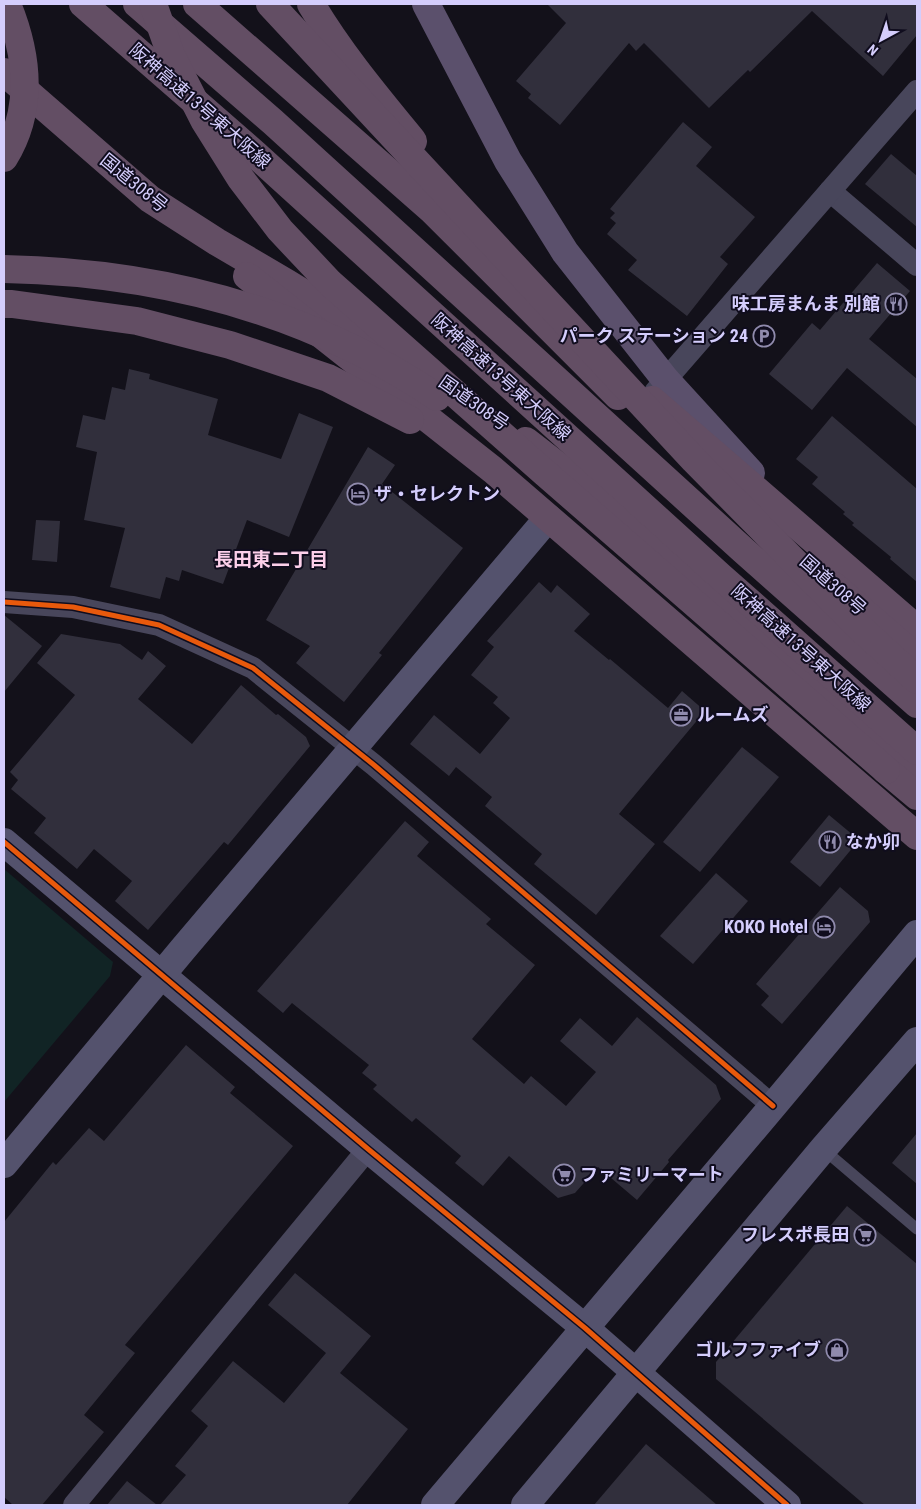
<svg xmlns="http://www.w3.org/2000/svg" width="921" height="1509" font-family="'Roboto Condensed','Noto Sans JP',sans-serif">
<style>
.green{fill:#112425}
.building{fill:#312f3c}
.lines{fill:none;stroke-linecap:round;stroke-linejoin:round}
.lane{stroke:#48465b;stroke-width:11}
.street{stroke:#48465b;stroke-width:22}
.secondary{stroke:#54526d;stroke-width:28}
.primary{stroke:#5b506c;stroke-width:28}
.highway{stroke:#634e64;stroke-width:28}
.highway-bridge{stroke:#634e64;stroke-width:28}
.cycleway-casing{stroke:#100d1e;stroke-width:8}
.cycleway{stroke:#e8590c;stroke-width:5}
.labels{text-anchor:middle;stroke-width:4;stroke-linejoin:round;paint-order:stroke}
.street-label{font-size:18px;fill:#d4cdfc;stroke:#100d1e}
.poi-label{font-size:18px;font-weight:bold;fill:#d4cdfc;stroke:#100d1e;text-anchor:end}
.neighbourhood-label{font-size:19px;font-weight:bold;fill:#fccfea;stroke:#100d1e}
</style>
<rect width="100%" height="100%" fill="#13111a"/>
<polygon class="green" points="4,869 113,962 110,976 4,1102"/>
<g class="building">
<polygon points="547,4 917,4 917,35 883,76 812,11 750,72 748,70 709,108 644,43 636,51 629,43 560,125 528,98 531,94 516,81 566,23"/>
<polygon points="683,122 712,147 696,166 755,217 720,257 728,264 687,316 628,270 637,260 607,234 616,223 610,218 615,213 610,209"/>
<polygon points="891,154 917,176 917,227 865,184"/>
<polygon points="877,263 910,291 869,339 917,379 917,427 847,368 812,410 769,374 812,323 820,330"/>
<polygon points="129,369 150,374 149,379 218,399 208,435 281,459 299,413 333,427 289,537 247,520 223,584 182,570 179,581 166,577 160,599 110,587 125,528 84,520 97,452 76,447 83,415 105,420 112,387 125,390"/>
<polygon points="832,416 917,489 917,582 890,559 891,557 852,525 854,523 843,514 845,512 812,484 818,477 796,459"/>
<polygon points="368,447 395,465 382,484 463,548 379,653 382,655 344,702 296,663 310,646 266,620"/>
<polygon points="36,520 60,521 57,562 32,560"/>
<polygon points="539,582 551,593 557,585 590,614 574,631 609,660 610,659 668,708 682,691 705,711 619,814 655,844 596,915 534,864 542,854 485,806 492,797 456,767 449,776 410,744 434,715 480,754 510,718 493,703 498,697 471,675 494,647 487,641"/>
<polygon points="4,615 42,646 4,692"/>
<polygon points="61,634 120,644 142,660 148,651 166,666 138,699 192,744 241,685 276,715 278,714 306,737 310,746 228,845 224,842 148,930 115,901 132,881 94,849 77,869 34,833 46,818 11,789 18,780 10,772 75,695 37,663"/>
<polygon points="742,747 779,777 700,872 663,842"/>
<polygon points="829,815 859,840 820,887 790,862"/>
<polygon points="405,821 429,842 417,856 491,919 486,924 535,965 472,1039 524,1084 531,1076 566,1106 596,1072 560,1041 580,1018 612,1046 637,1017 716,1085 721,1099 668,1160 669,1162 637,1200 598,1167 575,1193 558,1198 509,1156 483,1186 455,1163 461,1156 416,1118 412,1122 373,1089 377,1085 362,1073 369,1065 292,1003 283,1013 257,991"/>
<polygon points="716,873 748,901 693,964 660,936"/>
<polygon points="840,887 868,911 870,922 782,1024 761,1005 769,996 756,984"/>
<polygon points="186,1045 235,1087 230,1093 293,1146 125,1345 135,1353 84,1415 104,1432 42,1505 13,1505 4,1497 4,1222 53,1162 56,1165 89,1128 104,1141"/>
<polygon points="917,1133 917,1184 892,1163"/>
<polygon points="847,1206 917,1264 917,1505 865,1505 716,1379 716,1362"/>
<polygon points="295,1273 371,1336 340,1373 408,1429 347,1505 160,1505 186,1475 175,1466 208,1426 191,1411 233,1361 284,1403 326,1353 268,1305"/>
<polygon points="646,1444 717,1505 594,1505"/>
<polygon points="127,1481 157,1505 107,1505"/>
</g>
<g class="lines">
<polyline class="lane" points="823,1149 917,1229"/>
<g class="street">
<polyline points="830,191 917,265"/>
<polyline points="655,392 917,91"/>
<polyline points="4,602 73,607 159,625 253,668 374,765 773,1106"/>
<polyline points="74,1505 368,1149"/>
</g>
<g class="secondary">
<polyline points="4,842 368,1149 585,1328 787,1505"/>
<polyline points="4,1164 183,949 548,518"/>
<polyline points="435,1505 773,1106 917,934"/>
<polyline points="525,1505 823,1149 917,1041"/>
</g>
<polyline class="primary" points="426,4 508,161 565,252 665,379 751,473"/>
<g class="highway">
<polyline points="137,4 273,122 743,550 917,704"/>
<polyline points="197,4 433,211 618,396"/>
<path d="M311,4C340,53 377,97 413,141"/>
<polyline points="4,72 150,199 217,242 287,283 393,348"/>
<polyline points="247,276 493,470 917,836"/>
<polyline points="4,304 12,304 137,321 230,345 328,378 410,420"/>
<polyline points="652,400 917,629"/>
<polyline points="526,441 579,482 917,771"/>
<polyline points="834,586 917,658"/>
<polyline points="886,770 917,796"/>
</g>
<g class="highway-bridge">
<polyline points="83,4 255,154 720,576 917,751"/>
<polyline points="153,4 171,55 204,120 241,179 280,230 330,283 545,473 886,770"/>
<polyline points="270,4 694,460 857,625 917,680"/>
<path d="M4,158C34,109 28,55 7,4"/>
<path d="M4,269C159,272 307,310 437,397"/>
</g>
<g class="cycleway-casing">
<g id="cycleway">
<polyline points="4,602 73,607 159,625 253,668 374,765 773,1106"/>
<polyline points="4,842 368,1149 585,1328 787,1505"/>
</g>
</g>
<use href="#cycleway" class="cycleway"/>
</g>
<defs>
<g id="restaurant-ring" transform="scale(1.125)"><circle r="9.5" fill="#100d1e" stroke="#908bad" stroke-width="1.5"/><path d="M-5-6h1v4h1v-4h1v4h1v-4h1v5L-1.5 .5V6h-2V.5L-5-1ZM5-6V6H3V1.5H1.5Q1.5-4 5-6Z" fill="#908bad"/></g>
<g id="parking-ring" transform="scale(1.125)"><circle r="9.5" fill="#100d1e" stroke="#908bad" stroke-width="1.5"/><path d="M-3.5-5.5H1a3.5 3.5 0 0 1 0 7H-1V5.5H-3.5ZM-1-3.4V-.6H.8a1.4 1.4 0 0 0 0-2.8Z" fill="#908bad"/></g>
<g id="hotel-ring" transform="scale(1.125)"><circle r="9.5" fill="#100d1e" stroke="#908bad" stroke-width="1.5"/><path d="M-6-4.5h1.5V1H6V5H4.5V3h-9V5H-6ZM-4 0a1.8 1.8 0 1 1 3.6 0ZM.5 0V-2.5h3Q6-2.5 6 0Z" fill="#908bad"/></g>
<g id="office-ring" transform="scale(1.125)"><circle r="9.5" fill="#100d1e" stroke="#908bad" stroke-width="1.5"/><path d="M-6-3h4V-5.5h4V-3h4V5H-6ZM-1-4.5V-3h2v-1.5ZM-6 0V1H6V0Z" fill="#908bad"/></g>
<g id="supermarket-ring" transform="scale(1.125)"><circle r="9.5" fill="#100d1e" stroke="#908bad" stroke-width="1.5"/><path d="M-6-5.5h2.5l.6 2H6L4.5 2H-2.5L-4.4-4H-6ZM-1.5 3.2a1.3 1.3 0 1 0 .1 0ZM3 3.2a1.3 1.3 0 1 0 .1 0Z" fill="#908bad"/></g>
<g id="shop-ring" transform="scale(1.125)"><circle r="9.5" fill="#100d1e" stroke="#908bad" stroke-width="1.5"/><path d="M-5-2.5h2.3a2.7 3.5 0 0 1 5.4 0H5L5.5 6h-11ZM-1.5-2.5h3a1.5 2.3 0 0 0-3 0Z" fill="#908bad"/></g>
</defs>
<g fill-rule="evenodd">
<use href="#restaurant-ring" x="896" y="304"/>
<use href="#parking-ring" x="764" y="336"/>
<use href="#hotel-ring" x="358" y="494"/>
<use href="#office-ring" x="681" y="715"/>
<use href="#restaurant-ring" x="830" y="842"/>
<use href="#hotel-ring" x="824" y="927"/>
<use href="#supermarket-ring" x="564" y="1175"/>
<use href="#supermarket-ring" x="865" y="1235"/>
<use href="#shop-ring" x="837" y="1350"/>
</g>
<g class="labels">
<g class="street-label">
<text transform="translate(200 106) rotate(41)" y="6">阪神高速13号東大阪線</text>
<text transform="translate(134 183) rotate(39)" y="6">国道308号</text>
<text transform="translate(501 377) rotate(42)" y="6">阪神高速13号東大阪線</text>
<text transform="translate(474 403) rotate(35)" y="6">国道308号</text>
<text transform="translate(833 585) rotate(41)" y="6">国道308号</text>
<text transform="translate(801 648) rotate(42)" y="6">阪神高速13号東大阪線</text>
</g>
<g class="poi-label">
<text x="880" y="310">味工房まんま 別館</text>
<text x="748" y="342">パーク ステーション 24</text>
<text x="374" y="500" text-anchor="start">ザ・セレクトン</text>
<text x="697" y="721" text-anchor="start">ルームズ</text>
<text x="846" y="848" text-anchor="start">なか卯</text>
<text x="808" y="933">KOKO Hotel</text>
<text x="580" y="1181" text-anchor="start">ファミリーマート</text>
<text x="849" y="1241">フレスポ長田</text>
<text x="821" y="1356">ゴルフファイブ</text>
</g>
<g class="neighbourhood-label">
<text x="271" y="566">長田東二丁目</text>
</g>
</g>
<rect width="921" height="1509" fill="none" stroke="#d4cdfc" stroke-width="10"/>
<g transform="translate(881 40) rotate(220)" stroke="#100d1e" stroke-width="4" paint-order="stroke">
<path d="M0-4L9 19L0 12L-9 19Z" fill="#d4cdfc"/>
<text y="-8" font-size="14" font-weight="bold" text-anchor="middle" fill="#d4cdfc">N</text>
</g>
</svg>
